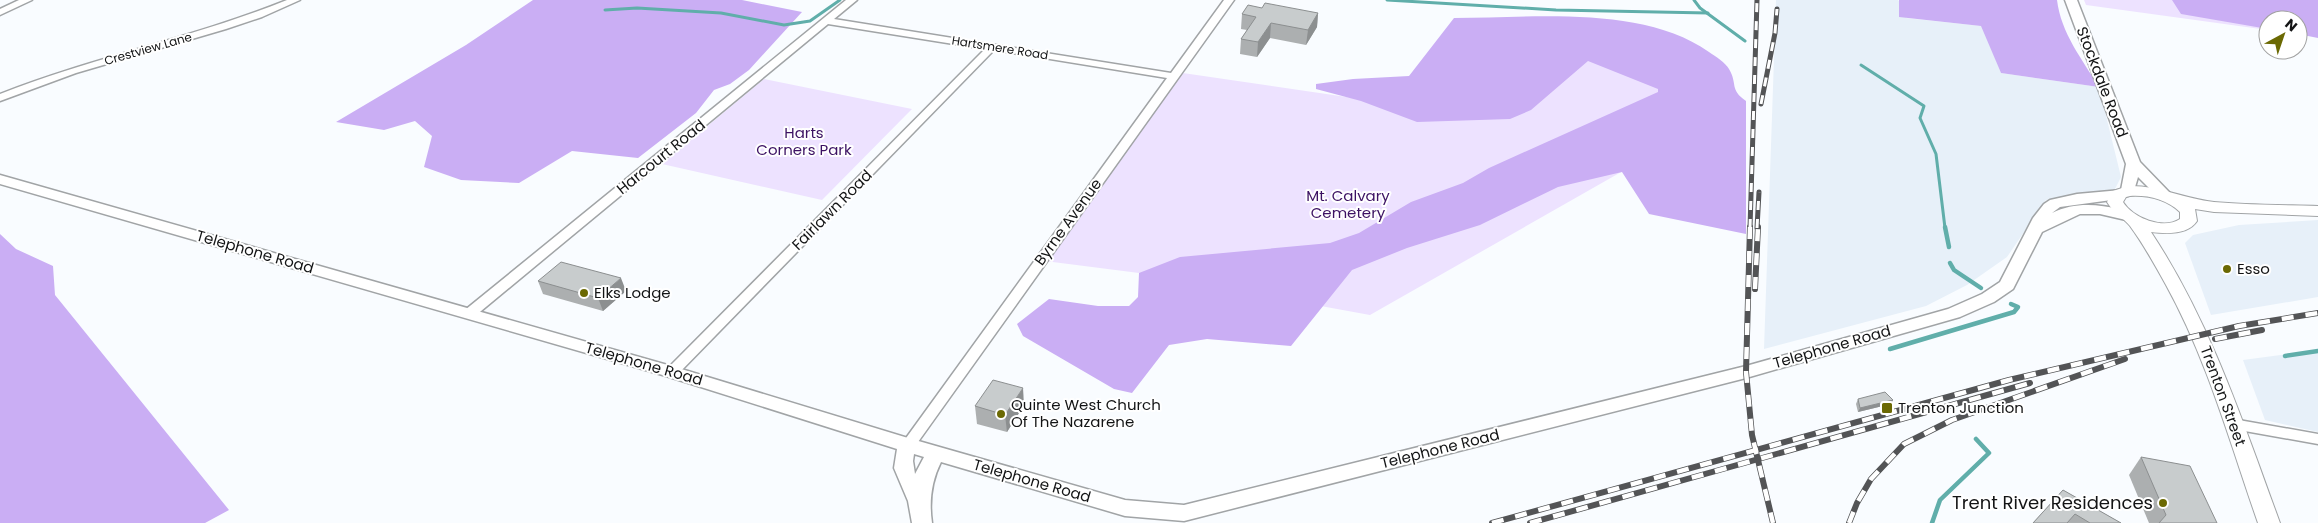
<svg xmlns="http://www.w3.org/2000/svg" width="2318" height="523" font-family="Poppins,sans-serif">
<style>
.built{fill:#e7f0f9}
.green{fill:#ede2ff}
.forest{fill:#caaef4}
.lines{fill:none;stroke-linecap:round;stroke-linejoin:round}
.stream-far1{stroke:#60aeaa;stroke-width:3}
.stream{stroke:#60aeaa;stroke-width:4.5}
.minor-casing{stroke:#a1a4a6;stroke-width:3}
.tertiary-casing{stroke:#a1a4a6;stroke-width:3}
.secondary-casing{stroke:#a1a4a6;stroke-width:2}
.minor{fill:#fff;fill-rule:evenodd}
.tertiary{fill:#fff;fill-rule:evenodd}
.secondary{fill:#fff;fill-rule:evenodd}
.rail-far1-casing{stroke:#535456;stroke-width:5}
.rail-casing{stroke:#535456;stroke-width:6}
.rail-far1{stroke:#fff;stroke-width:3;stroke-dasharray:9;stroke-linecap:butt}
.rail{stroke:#fff;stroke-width:4.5;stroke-dasharray:12;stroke-linecap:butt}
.wall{fill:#acafb0}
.shaded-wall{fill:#8c8f90}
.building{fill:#c8cccd;stroke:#8c8f90}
.poi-dot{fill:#6b6903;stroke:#fff;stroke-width:2}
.labels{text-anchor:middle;stroke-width:4;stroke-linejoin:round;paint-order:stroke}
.far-street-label{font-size:12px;fill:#131415;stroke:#fff}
.street-label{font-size:15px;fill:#131415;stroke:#fff}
.park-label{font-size:15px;fill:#3c1263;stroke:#fff}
.poi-label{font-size:15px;fill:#131415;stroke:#fff;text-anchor:start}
.near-poi-label{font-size:18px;fill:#131415;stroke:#fff;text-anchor:end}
</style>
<rect width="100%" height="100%" fill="#f9fcff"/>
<g class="built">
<polygon points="1776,0 1898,0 1906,9 1906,18 1982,26 2001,73 2099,87 2121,177 2114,191 2046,200 2007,257 1967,285 1926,306 1764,349"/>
<polygon points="2318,220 2318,297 2211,315 2185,243 2193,235 2239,225"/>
<polygon points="2318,350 2318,432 2265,420 2243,360"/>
</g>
<g class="green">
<polygon points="2084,0 2318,0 2298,20 2268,20 2268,30 2086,5"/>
<polygon points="1543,39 1746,101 1370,315 1139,273 1045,261 1176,72 1374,101"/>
<polygon points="764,79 912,109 822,200 662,164"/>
</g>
<g class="forest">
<polygon points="533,0 742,0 802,12 749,70 730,84 714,90 696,113 638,158 572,151 519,183 461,180 424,167 432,136 415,121 384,130 336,122 466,45"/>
<path d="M1899,0H2057C2061,33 2082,59 2099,87L2001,73L1981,26L1899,17Z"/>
<polygon points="2172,0 2318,0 2318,38 2298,34 2298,20 2268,20 2268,29 2181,14"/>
<path d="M1454,18C1533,18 1642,5 1709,52C1715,56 1726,63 1729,69C1738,84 1729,89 1746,101V234L1649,214L1622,172L1558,187L1480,225L1407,248L1352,270L1291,346L1207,339L1169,345L1132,393L1114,389L1023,336L1017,324L1049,299L1098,306H1129L1138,297L1139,273L1180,257L1330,243L1359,233L1411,202L1463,183L1489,168L1658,92V89L1588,61L1531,110L1510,119L1417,122L1361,101L1316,89V84L1353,79L1409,76Z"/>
<polygon points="0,234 16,249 53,266 55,295 229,510 205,523 0,523"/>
</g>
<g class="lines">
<g class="stream-far1">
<polyline points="1387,0 1556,10 1708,13"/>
<polyline points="1694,0 1700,8 1745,41"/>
<polyline points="605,10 637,8 721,13 784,25 810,21 840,0"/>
<polyline points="1861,65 1924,106 1920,118 1936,154 1945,228"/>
</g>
<g class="stream">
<polyline points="1945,227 1949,247"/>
<polyline points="1950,263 1954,270 1981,288"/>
<polyline points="1890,349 2014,312 2018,307 2011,304"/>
<polyline points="2285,356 2318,351"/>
<polyline points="1932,523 1940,500 1989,453 1976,439"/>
</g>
<g class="minor-casing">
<g id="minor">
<polygon points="19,0 32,0 0,15 0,9"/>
<path d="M287,0H300L262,17L226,29L76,73L0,101V94C94,57 193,38 287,0Z"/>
<polygon points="846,0 857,0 834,19 1171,73 1224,0 1234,0 913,449 908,450 903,449 901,445 1167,78 994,50 677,375 667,375 665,372 667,369 985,49 828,24 475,316 465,316 463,313 465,310"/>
<polygon points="2233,419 2318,434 2318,444 2228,428 2226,424 2228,420"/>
</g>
</g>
<g class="tertiary-casing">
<path id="tertiary" d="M2065,0H2077L2140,162L2170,193L2173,196L2170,199H2160L2138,177L2133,194L2119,199L2060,207L2052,213C2074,202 2096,204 2120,209C2125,210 2130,210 2134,215L2126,220L2100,214H2080L2042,232L2013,289L1994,302L1960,317L1746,378L1184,521L1125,516L941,462C931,482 929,502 932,523H912L908,501L894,468L897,449L666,376L0,184V175L678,368L908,438L1125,500L1184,505L1746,366L1948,309L1982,294L2000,282L2033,218L2044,204L2050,200L2077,194L2121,190L2126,164ZM914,454L924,457L915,474L913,461Z"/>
</g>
<g class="secondary-casing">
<path id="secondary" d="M2128,186C2158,185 2185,199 2214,202C2249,205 2284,205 2318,206V216L2214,212L2195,209L2197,221C2188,235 2166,234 2151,232C2210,321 2243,422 2280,523H2258C2230,443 2207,359 2166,285C2155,265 2144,245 2130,226C2123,217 2114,214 2107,202L2113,191ZM2130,196C2148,195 2166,199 2180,212V219C2163,230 2133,218 2123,202L2126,197Z"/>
</g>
<use href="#minor" class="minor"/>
<use href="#tertiary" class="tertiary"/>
<use href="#secondary" class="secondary"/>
<g class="rail-far1-casing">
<g id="rail-far1">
<polyline points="1761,104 1775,33 1777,9"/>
<polyline points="1750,228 1757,0"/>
<polyline points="1757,228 1759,192"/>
</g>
</g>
<g class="rail-casing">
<g id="rail">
<polyline points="1750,227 1746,372 1752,435 1773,523"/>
<polyline points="1755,289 1758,227"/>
<polyline points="2215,339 2262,330"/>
<polyline points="1492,523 2009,380 2239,326 2318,313"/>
<polyline points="1530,523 2030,383"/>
<polyline points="1849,523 1857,503 1871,479 1904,444 1952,420 2125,359"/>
</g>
</g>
<use href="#rail-far1" class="rail-far1"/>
<use href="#rail" class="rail"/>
</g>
<g class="wall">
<polygon points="1262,8 1318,13 1317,27 1306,45 1270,38 1257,57 1240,54 1241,39 1247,30 1241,29 1242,14"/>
<polygon points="538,281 626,291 603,311 543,294"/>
<polygon points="1858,399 1893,400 1891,404 1858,412 1856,404"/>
<polygon points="1024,405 1007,432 977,424 975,406"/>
<polygon points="2141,457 2217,523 2149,523 2129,475"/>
<polygon points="2063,490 2121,523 2033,523"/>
</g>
<g class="shaded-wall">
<polygon points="1318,13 1317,27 1306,45 1308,30"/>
<polygon points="1271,23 1270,38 1257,57 1258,42"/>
<polygon points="621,278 626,291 603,311 598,298"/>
<polygon points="1023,388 1024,405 1007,432 1005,415"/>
<polygon points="1893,400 1891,404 1858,412 1860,408"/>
</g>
<g class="building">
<polygon points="1265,3 1318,13 1308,30 1271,23 1258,42 1241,39 1256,17 1242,14 1248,5 1262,8"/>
<polygon points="561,262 621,278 598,298 538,281"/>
<polygon points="993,380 1023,388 1005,415 975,406"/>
<polygon points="1885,392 1893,400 1860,408 1858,399"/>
<polygon points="2141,457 2190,466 2217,523 2159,523 2166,515"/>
<polygon points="2063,490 2121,523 2090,523 2075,514 2067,523 2033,523"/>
</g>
<g class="poi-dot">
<circle cx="2227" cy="269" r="5"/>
<circle cx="584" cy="293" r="5"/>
<rect x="1881" y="402" width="12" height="12" rx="2.5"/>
<circle cx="1001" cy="414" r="5"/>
<circle cx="2163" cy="503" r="5"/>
</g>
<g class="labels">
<g class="far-street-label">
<text transform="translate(1000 48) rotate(9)" y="4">Hartsmere Road</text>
<text transform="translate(148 49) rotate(-16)" y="4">Crestview Lane</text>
</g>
<g class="street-label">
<text transform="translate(2102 82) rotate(69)" y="5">Stockdale Road</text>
<text transform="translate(661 157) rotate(-39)" y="5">Harcourt Road</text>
<text transform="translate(832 210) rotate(-45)" y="5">Fairlawn Road</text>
<text transform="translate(1068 222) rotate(-54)" y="5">Byrne Avenue</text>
<text transform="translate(255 252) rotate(16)" y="5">Telephone Road</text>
<text transform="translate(1832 347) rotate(-16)" y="5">Telephone Road</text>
<text transform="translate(644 364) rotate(16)" y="5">Telephone Road</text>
<text transform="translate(2223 396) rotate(70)" y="5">Trenton Street</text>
<text transform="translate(1440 449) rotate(-14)" y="5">Telephone Road</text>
<text transform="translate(1032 481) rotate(16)" y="5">Telephone Road</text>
</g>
<g class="park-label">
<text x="804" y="138">Harts<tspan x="804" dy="17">Corners Park</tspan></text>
<text x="1348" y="201">Mt. Calvary<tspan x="1348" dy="17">Cemetery</tspan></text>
</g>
<g class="poi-label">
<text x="2237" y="274">Esso</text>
<text x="594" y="298">Elks Lodge</text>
<text x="1011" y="410">Quinte West Church<tspan x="1011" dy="17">Of The Nazarene</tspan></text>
<text x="1898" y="413">Trenton Junction</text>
</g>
<g class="near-poi-label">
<text x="2153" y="509">Trent River Residences</text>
</g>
</g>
<g transform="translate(2283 35) rotate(40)"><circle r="24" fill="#ffffff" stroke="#a1a1a1"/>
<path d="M0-4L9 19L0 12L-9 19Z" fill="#6b6903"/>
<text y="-8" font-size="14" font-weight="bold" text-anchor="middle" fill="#131415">N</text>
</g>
</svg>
